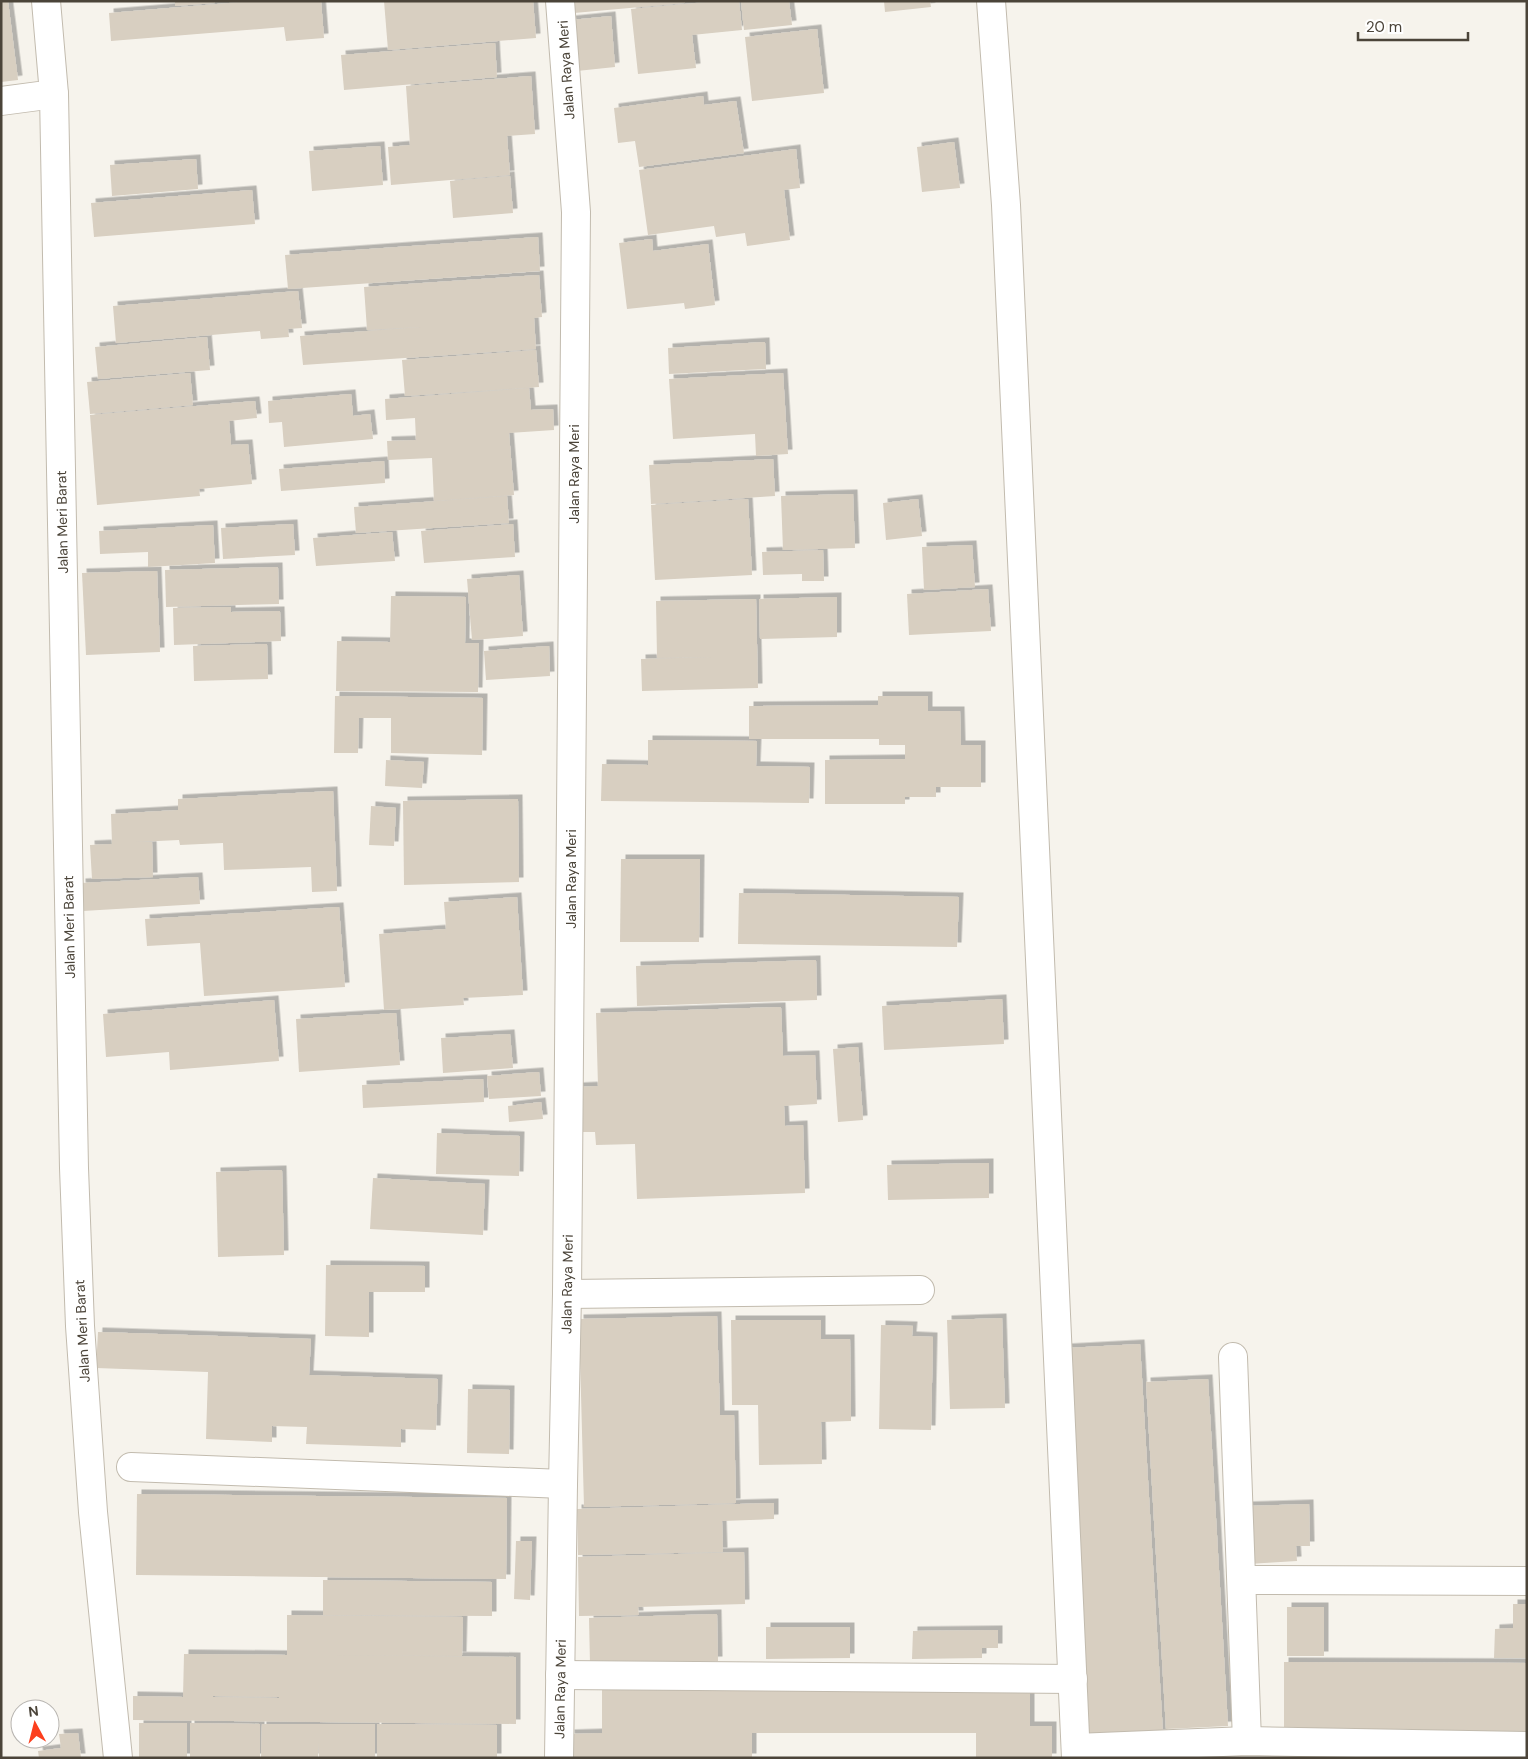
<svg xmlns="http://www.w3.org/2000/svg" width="1528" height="1759" font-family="'DM Sans',sans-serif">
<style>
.building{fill:#d8cfc1;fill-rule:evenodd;filter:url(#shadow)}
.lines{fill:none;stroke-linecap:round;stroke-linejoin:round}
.minor-casing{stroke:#c2bbae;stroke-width:30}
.minor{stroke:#fff;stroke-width:28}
.labels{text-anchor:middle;stroke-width:4.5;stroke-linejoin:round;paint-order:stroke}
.street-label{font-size:14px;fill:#4b4439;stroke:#fff}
</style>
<defs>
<filter id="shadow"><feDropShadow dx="4.5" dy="-4.5" stdDeviation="0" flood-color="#0004"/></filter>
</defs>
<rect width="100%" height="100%" fill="#f6f3ec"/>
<g class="building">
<polygon points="1,1 8,1 18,80 1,82"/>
<polygon points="175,1 214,1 215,3 175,6"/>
<polygon points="253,1 321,1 324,38 286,41 284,27 111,41 109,13"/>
<polygon points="384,1 533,1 536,38 388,50"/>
<polygon points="573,1 685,1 685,3 574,13"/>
<polygon points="717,1 739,1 742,30 692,35 696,68 638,74 631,9"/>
<polygon points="741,1 789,1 792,25 744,30"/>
<polygon points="884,1 930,1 931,7 885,12"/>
<polygon points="611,16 615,67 577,71 571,20"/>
<polygon points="817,29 824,93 752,101 745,37"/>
<polygon points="495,43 497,77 344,90 341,55"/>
<polygon points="531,76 535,134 507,136 510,175 391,185 388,147 410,145 406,86"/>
<polygon points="703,96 704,105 736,101 744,153 639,167 635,141 618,143 614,108"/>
<polygon points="954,142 960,188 922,192 917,147"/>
<polygon points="380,146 383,185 312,191 309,151"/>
<polygon points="796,149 800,188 784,190 790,240 747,246 745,233 716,237 714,226 648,235 639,170"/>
<polygon points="196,159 198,189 112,196 110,165"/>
<polygon points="510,176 513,213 453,218 450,181"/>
<polygon points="252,190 255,224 94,237 91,203"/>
<polygon points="538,237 540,271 288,289 285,255"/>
<polygon points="652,239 653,251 708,244 715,305 685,309 684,303 627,309 619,243"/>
<polygon points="539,275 542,317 534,318 536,349 303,365 300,336 421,327 367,330 364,287"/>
<polygon points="298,291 302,328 288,329 289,337 261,339 260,331 116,343 113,306"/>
<polygon points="207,337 210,370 98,379 95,347"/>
<polygon points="765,342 766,369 669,374 668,348"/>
<polygon points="536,350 539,387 405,396 402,360"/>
<polygon points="190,373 193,405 90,414 87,382"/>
<polygon points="783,373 788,454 756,456 755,434 673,439 669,379"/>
<polygon points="529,388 531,410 553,409 554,430 509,433 514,495 434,501 432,458 388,460 387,441 416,440 415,418 386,420 385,399"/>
<polygon points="351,394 353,416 370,414 373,439 284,447 282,422 269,423 268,401"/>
<polygon points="255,401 257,418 229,421 231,445 248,444 252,484 199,489 200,496 97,505 90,415"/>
<polygon points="773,459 775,496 651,504 649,465"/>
<polygon points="384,461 385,483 281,491 279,469"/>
<polygon points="853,494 855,548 783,550 781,496"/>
<polygon points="507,496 509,523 356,533 354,507"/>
<polygon points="748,499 752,575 655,580 651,505"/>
<polygon points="918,499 922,536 886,540 883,503"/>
<polygon points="293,524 295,555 223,559 221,528"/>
<polygon points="513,524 515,557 424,563 421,531"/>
<polygon points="213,525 215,563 148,567 148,552 100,554 99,531"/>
<polygon points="392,532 395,561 316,566 313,538"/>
<polygon points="972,545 975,587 924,590 922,547"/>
<polygon points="823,550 824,581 802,581 802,574 763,575 762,552"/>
<polygon points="278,567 279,604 166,607 165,570"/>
<polygon points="157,571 160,652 86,655 82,573"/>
<polygon points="519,575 523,636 472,640 467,579"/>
<polygon points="988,589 991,631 909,635 907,594"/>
<polygon points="391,596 466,597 465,643 479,643 478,692 336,691 337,641 390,642"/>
<polygon points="837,597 837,637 760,639 759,599"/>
<polygon points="756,599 758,688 642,691 641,659 712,657 657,658 656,601"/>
<polygon points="231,607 231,612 280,611 281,641 174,645 173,608"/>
<polygon points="267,644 268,679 194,681 193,646"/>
<polygon points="549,646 550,676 486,680 484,651"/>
<polygon points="335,696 483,698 482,755 391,753 391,718 359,718 358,753 334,753"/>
<polygon points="878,696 928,696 928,711 960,711 961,745 981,745 981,787 936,787 936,797 905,797 905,804 825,804 825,760 905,759 905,745 879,745 879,739 749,739 749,706 878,705"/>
<polygon points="648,740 757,741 756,766 810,767 809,803 601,801 602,764 648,765"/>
<polygon points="386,760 424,762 422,788 385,786"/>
<polygon points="333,791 337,891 312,892 311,867 224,870 223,843 180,845 179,840 136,842 152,842 153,877 92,879 90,845 112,844 111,814 178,810 178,799"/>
<polygon points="518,799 519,882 404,885 403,801"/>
<polygon points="371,806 396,808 394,846 369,845"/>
<polygon points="621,859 700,859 699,942 620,942"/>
<polygon points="198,877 200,904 83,911 81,883"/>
<polygon points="739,893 959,897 957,947 738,944"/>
<polygon points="517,897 523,995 463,998 464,1005 384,1010 379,934 446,929 444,902"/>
<polygon points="339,907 345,987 204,996 200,943 147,946 145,919"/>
<polygon points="816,960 817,1000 637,1006 636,966"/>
<polygon points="1002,999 1004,1044 884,1050 882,1006"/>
<polygon points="274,1000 279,1061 170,1070 169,1052 106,1057 103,1014"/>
<polygon points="781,1007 783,1056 815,1055 817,1104 784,1106 785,1126 803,1125 805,1193 637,1199 635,1144 596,1145 595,1132 580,1132 578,1087 598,1086 596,1013"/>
<polygon points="396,1013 400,1065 299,1072 296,1019"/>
<polygon points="510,1034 513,1068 443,1073 441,1038"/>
<polygon points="858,1047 863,1120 838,1122 833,1049"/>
<polygon points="539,1072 541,1096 489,1099 487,1076"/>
<polygon points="483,1079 484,1102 363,1108 362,1085"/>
<polygon points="541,1102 543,1119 509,1122 508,1106"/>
<polygon points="437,1133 520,1136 519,1176 436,1174"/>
<polygon points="989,1163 989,1198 888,1200 887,1165"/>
<polygon points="282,1170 284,1255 218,1257 216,1172"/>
<polygon points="373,1178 485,1184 483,1235 370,1229"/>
<polygon points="326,1265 425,1266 425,1292 369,1292 369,1337 325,1336"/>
<polygon points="717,1316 720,1415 734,1415 736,1503 584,1507 579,1319"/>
<polygon points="1002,1318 1005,1408 950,1409 947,1320"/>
<polygon points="731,1320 821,1320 821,1339 850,1339 851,1421 821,1422 822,1464 759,1465 758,1405 732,1405"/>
<polygon points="881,1325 913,1326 912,1336 933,1337 931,1430 879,1429"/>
<polygon points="98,1332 311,1339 309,1375 438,1379 436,1430 401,1429 401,1447 306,1444 307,1427 272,1426 272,1442 206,1439 208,1372 96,1368"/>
<polygon points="1140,1344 1163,1734 1089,1738 1067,1348"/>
<polygon points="1208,1379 1228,1726 1166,1729 1146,1382"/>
<polygon points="468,1389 510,1390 509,1454 467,1453"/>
<polygon points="137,1494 507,1498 506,1579 136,1575"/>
<polygon points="774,1503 774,1519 722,1521 723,1552 578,1555 577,1509"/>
<polygon points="1309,1504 1310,1546 1296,1546 1297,1561 1249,1564 1247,1506"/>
<polygon points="516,1541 532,1541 530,1600 514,1599"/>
<polygon points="744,1552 745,1604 638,1607 639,1615 579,1616 578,1557"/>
<polygon points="323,1580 492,1582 492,1616 323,1615"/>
<polygon points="1513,1604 1527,1604 1527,1658 1494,1658 1495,1629 1513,1628"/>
<rect x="1287" y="1607" width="37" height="49"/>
<polygon points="717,1614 718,1661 590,1665 589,1618"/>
<path d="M287,1615L463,1617L462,1656L328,1655L516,1657V1724L133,1720V1696L183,1697L184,1654L287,1655ZM213,1696L279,1697V1698L213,1697Z"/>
<polygon points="766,1627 850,1627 850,1658 766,1659"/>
<polygon points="998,1630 998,1648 982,1648 982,1658 912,1659 913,1631"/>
<polygon points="1284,1662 1527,1663 1527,1732 1284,1731"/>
<polygon points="602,1690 1030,1691 1030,1726 1052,1726 1052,1758 976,1758 976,1733 752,1733 752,1758 571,1758 570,1734 602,1733"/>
<rect x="139" y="1723" width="48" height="35"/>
<polygon points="190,1723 260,1724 260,1758 190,1758"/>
<polygon points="262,1724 375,1724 375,1758 319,1758 318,1742 318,1758 261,1758"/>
<polygon points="377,1724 497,1725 497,1758 377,1758"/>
<polygon points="78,1733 81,1758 39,1758 38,1751 61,1748 59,1734"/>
</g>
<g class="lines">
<g class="minor-casing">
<g id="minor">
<polyline points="991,1 1006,205 1076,1758"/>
<polyline points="54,94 74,1168 80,1326 93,1512 118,1758"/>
<polyline points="1,101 54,94 46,1"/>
<polyline points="567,1294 920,1290"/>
<polyline points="1233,1357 1247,1741"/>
<polyline points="131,1467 563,1484"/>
<polyline points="1242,1580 1527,1581"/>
<polyline points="560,1675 1073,1679"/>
<polyline points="1076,1748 1247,1741 1527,1746"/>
<polyline points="559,1758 563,1484 567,1294 576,212 560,1"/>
</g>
</g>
<use href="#minor" class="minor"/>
</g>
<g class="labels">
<g class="street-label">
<text transform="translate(566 70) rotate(-94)" y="5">Jalan Raya Meri</text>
<text transform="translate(574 474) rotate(-90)" y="5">Jalan Raya Meri</text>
<text transform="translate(62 522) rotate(-91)" y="5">Jalan Meri Barat</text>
<text transform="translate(571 879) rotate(-90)" y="5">Jalan Raya Meri</text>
<text transform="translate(69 927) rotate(-91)" y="5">Jalan Meri Barat</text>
<text transform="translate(567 1284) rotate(-89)" y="5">Jalan Raya Meri</text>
<text transform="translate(82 1331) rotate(-93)" y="5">Jalan Meri Barat</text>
<text transform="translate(560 1689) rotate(-89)" y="5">Jalan Raya Meri</text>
</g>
</g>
<rect width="1528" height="1759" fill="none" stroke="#4b4439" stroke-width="5"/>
<g transform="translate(35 1724) rotate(353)"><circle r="24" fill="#ffffff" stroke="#b7b4b0"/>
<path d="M0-4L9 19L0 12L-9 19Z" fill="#fc3f1d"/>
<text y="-8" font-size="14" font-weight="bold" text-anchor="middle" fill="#4b4439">N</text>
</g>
<path d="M1358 32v8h110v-8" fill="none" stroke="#4b4439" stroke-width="2.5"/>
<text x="1366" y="32" font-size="15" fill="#4b4439" stroke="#ffffff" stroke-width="4" paint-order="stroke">20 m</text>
</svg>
